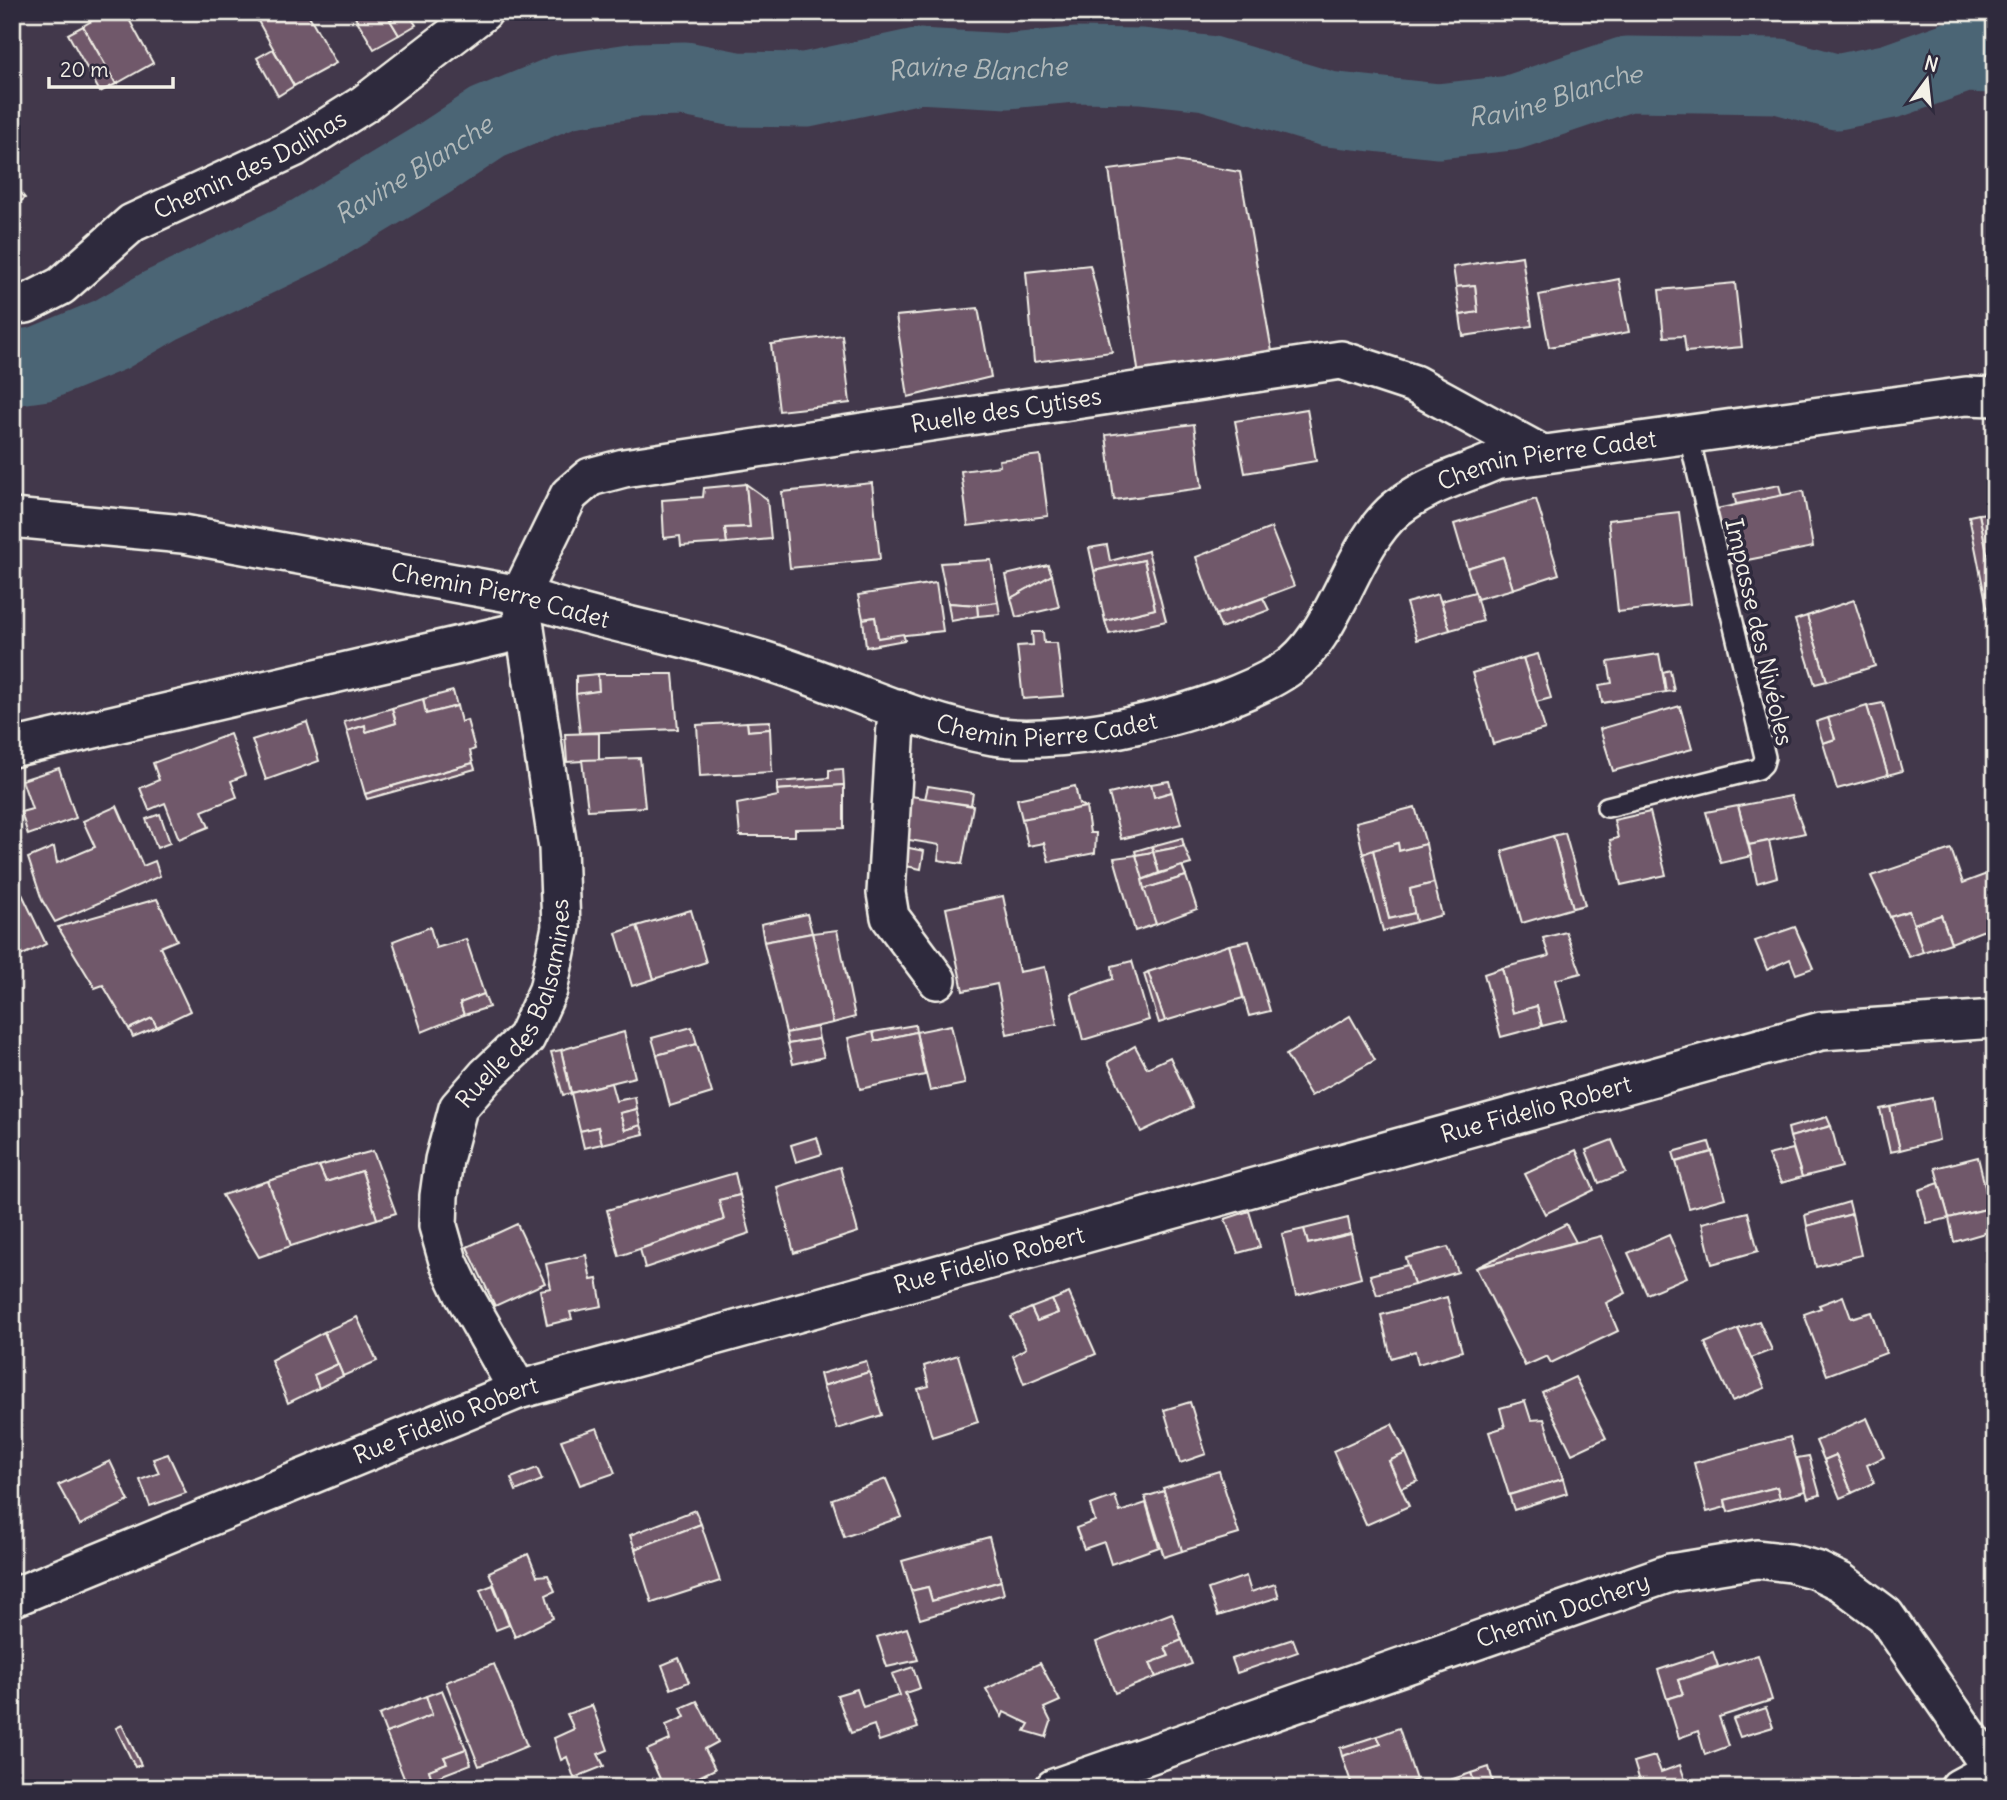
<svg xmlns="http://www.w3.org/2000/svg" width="2007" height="1800" font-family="Delius,sans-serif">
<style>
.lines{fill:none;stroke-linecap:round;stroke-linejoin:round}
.river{stroke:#4c6575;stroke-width:75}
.building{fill:#70596b;stroke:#f4f1e8;stroke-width:2}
.lane-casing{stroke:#f4f1e8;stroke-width:24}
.street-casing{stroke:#f4f1e8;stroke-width:42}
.lane{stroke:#2f2a3d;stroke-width:19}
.street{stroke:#2f2a3d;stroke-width:37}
.labels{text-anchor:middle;stroke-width:7;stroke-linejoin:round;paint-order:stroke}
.street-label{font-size:24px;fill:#f4f1e8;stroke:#2f2a3d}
.water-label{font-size:26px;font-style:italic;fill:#b1b9ba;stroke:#2f2a3d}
</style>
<rect width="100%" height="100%" fill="#42384b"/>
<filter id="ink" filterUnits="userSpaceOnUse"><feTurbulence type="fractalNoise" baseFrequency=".0143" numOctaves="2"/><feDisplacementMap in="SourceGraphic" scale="14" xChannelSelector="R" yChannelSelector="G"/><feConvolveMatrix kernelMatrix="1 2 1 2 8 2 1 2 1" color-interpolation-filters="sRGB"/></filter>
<g filter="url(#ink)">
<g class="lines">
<path class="river" id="s1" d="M12,368L40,364L110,335L160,306L309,234L432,160L488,123L565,91L637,80L685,79L736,89L806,90L918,66L1009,71L1075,65L1141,66L1207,73L1328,109L1438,121L1511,113L1627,74L1779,76L1837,92L1891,81L1964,55L1995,56"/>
</g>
<g class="building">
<polygon points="107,12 125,12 153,63 116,84 83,26"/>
<polygon points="231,12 248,12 235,20"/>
<polygon points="253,12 307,12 336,63 294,86"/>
<polygon points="352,12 396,12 398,16 390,20 399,35 374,49"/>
<polygon points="396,12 407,12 416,25 399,35 390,20 398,16"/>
<polygon points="83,26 116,84 100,92 68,34"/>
<polygon points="273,49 294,86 278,96 257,58"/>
<polygon points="1175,161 1240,172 1273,357 1140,383 1109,170"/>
<polygon points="17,188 25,198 12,208 12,192"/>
<polygon points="1522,256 1532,326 1463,336 1460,315 1478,312 1475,285 1456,287 1453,267"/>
<polygon points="1090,265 1112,352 1034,362 1026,272"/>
<polygon points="1619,279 1629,332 1549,347 1539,295"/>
<polygon points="1735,283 1742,347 1686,352 1684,336 1664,337 1659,290"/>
<polygon points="1475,285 1478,312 1460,315 1456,287"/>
<polygon points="978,308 991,377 908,397 896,316"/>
<polygon points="842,335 850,403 779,411 771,344"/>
<polygon points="1307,409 1316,461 1245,473 1235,421"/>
<polygon points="1194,424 1202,488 1114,500 1106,435"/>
<polygon points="1040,455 1048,516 968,526 961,471 1000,466 999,460"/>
<polygon points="872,483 880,559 790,568 782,492"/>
<polygon points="746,484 750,527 725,528 727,543 681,546 680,536 664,538 662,500 703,497 704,488"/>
<polygon points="746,484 767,499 771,539 727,543 725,528 750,527"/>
<polygon points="1779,485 1782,496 1736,504 1734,494"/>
<polygon points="1803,491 1813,547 1727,564 1716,509"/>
<polygon points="1536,499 1559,574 1513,589 1503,557 1467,568 1454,524"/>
<polygon points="1679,512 1690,604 1618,612 1608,520"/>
<polygon points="1995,512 1995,593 1979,514"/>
<polygon points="1979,514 1995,593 1995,616 1989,617 1969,516"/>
<polygon points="1271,528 1294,586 1216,615 1196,557"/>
<polygon points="1107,545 1110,561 1148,551 1166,621 1109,634 1105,621 1155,609 1144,560 1094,571 1089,548"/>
<polygon points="1503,557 1513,589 1477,599 1467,568"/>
<polygon points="991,560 998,602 977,605 948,603 940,563"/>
<polygon points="1144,560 1155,609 1105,621 1094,571"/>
<polygon points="1048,565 1052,575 1011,598 1006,575"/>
<polygon points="1052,575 1059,607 1016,617 1011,598"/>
<polygon points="936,583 943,631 878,638 875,617 863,619 858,595"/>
<polygon points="1475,592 1483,621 1450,630 1441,601"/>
<polygon points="1438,594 1450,630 1417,640 1406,603"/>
<polygon points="1263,598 1269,610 1221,628 1216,615"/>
<polygon points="1854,600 1875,666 1827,681 1807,616"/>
<polygon points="998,602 1000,614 978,616 977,605"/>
<polygon points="948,603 977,605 978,616 951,621"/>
<polygon points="1807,616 1827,681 1815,684 1795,620"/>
<polygon points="875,617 878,638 903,634 905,640 866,647 863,619"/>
<polygon points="1032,632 1043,632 1044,643 1057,643 1063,696 1023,699 1017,646 1033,645"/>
<polygon points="1538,654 1551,698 1536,702 1523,658"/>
<polygon points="1659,654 1666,692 1602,703 1599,685 1612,683 1608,662"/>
<polygon points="1523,658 1545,729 1493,744 1472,673"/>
<polygon points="1670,670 1674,691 1666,692 1663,672"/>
<polygon points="598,674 599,691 576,694 576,676"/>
<polygon points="598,674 673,674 678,729 580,733 576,694 599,691"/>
<polygon points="453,691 457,706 426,714 423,699"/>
<polygon points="423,699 426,714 457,706 461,722 467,720 475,749 470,751 473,763 365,794 347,731 365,725 366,732 396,723 392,708"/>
<polygon points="1883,703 1902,771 1888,775 1867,706"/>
<polygon points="1680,706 1692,749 1613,771 1600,729"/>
<polygon points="1867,706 1888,775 1837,789 1823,743 1835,739 1828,718"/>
<polygon points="392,708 396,723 366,732 365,725 347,731 344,722"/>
<polygon points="1828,718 1835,739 1823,743 1816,722"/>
<polygon points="770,721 770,729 748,731 747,722"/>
<polygon points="307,722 319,761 266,780 252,740"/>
<polygon points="747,722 748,731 770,729 772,772 700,776 697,725"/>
<polygon points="599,733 599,760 567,762 565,734"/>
<polygon points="230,734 245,775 231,781 237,797 202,811 209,827 179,839 165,803 149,810 140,788 159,780 153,763"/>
<polygon points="640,758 645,807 588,810 582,760"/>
<polygon points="473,763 475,769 367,799 365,794"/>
<polygon points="59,768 76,818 28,835 21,812 32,809 22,780"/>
<polygon points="843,769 844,785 777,790 777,782 829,778 829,770"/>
<polygon points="1169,781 1172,792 1154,797 1151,784"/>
<polygon points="1151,784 1154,797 1172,792 1181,824 1121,839 1109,794"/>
<polygon points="844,785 844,828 795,829 795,836 740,836 737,804 778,796 777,790"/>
<polygon points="928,786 973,793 971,805 925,799"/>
<polygon points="1075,786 1079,804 1086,807 1022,819 1017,799"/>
<polygon points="905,795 973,806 962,864 938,860 940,845 897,838"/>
<polygon points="1791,796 1805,833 1749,845 1738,806"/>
<polygon points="117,806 143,866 155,861 160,876 55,922 42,900 28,858 54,847 57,863 95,847 83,821"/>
<polygon points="1738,806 1751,856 1721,863 1706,812"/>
<polygon points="1086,807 1090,833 1096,833 1095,853 1049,862 1044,843 1028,846 1022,819"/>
<polygon points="1415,807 1426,844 1399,851 1398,843 1363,854 1356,822"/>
<polygon points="1650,812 1666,875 1621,885 1610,840 1618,838 1614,820"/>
<polygon points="160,814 170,843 157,848 146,819"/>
<polygon points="1565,833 1585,905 1573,908 1553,836"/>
<polygon points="1553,836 1573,908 1522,923 1502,851"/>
<polygon points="1182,838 1184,846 1153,852 1152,846"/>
<polygon points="1769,841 1777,877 1757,883 1749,845"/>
<polygon points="1398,843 1399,851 1426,844 1434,883 1410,889 1415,913 1389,919 1373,850"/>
<polygon points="895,845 924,851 921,869 891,863"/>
<polygon points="1152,846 1153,852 1136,855 1135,851"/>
<polygon points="1184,846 1191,864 1159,873 1153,852"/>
<polygon points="1951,849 1963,883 1995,871 1995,926 1951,943 1941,915 1914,924 1909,911 1890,917 1871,876"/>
<polygon points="1373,850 1389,919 1415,913 1416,922 1383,931 1363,854"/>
<polygon points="1153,852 1159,873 1142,880 1136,855"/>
<polygon points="1136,855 1156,924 1135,931 1114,858"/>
<polygon points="1182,866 1186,876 1144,889 1142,880"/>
<polygon points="12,873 46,944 12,960"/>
<polygon points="1186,876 1197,909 1156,924 1144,889"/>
<polygon points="1434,883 1442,915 1416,922 1410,889"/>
<polygon points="1003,896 1019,972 1045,967 1057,1024 1007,1034 997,984 963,991 946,908"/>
<polygon points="157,899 177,940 160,947 190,1011 157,1027 152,1018 129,1029 103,985 95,988 58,927"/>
<polygon points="691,910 706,962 654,979 637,926"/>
<polygon points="1909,911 1923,952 1909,957 1890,917"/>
<polygon points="807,914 812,933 764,942 761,924"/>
<polygon points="1941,915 1951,943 1923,952 1914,924"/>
<polygon points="637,926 654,979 632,986 616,933"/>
<polygon points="430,927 436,948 466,939 484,994 460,1003 464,1015 422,1032 393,941"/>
<polygon points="1795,927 1813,968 1796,974 1790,959 1767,970 1755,941"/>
<polygon points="837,930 855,1017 833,1023 812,933"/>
<polygon points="1566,932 1581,973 1555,980 1566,1020 1542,1026 1537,1006 1513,1013 1502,968 1549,956 1543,938"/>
<polygon points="812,933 833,1023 786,1033 764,942"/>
<polygon points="1249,941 1270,1011 1249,1016 1229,945"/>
<polygon points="1229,945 1243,998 1165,1021 1148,972"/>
<polygon points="1132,961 1149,1020 1083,1040 1071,994 1113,979 1112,966"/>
<polygon points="1502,968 1513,1013 1537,1006 1542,1026 1501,1037 1484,974"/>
<polygon points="1148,972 1165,1021 1159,1023 1144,974"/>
<polygon points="484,994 489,1007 464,1015 460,1003"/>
<polygon points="1350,1016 1375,1060 1311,1096 1286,1055"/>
<polygon points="152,1018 157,1027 133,1037 129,1029"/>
<polygon points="915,1025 916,1032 875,1041 873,1032"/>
<polygon points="951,1025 965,1084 930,1091 916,1032"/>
<polygon points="692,1027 697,1044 657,1055 652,1038"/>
<polygon points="817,1027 819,1039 788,1044 786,1033"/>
<polygon points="624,1032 635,1077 571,1093 561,1050"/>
<polygon points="873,1032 875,1041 916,1032 925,1075 860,1089 848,1038"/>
<polygon points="819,1039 824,1057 793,1064 788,1044"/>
<polygon points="697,1044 712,1093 670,1106 657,1055"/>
<polygon points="1135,1046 1147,1068 1170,1057 1193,1107 1141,1132 1108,1062"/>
<polygon points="561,1050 571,1093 563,1095 551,1052"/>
<polygon points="611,1083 616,1101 635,1097 637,1109 620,1113 625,1130 641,1125 644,1134 602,1144 598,1127 580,1131 571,1093"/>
<polygon points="1932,1098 1939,1140 1900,1150 1890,1107"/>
<polygon points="1890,1107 1900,1150 1890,1152 1880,1109"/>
<polygon points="637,1109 641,1125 625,1130 620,1113"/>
<polygon points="1827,1117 1831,1126 1790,1137 1788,1128"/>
<polygon points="1831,1126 1842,1167 1802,1177 1790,1137"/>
<polygon points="598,1127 602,1144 584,1148 580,1131"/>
<polygon points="817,1137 822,1154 796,1162 791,1145"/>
<polygon points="1612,1140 1626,1173 1599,1183 1586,1150"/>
<polygon points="1709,1142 1712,1152 1676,1162 1673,1152"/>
<polygon points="1793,1149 1802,1177 1781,1183 1768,1155"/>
<polygon points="1576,1150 1594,1190 1545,1214 1525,1174"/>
<polygon points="373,1151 396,1213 377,1219 362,1171 326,1182 319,1166"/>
<polygon points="1712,1152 1725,1198 1689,1208 1676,1162"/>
<polygon points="1978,1157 1990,1208 1949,1218 1935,1168"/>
<polygon points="319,1166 326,1182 362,1171 377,1219 291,1246 268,1181"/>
<polygon points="840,1167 858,1232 794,1253 777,1187"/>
<polygon points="735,1173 740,1195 719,1200 724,1220 619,1256 607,1210"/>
<polygon points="268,1181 291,1246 259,1257 222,1195"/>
<polygon points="1939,1183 1949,1218 1927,1223 1919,1190"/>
<polygon points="740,1195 750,1233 645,1268 640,1249 724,1220 719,1200"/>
<polygon points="1849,1202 1852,1214 1807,1226 1805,1215"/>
<polygon points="1990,1208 1995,1230 1954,1242 1949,1218"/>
<polygon points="1249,1211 1260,1247 1238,1253 1225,1219"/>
<polygon points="1748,1212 1758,1251 1712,1264 1702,1223"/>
<polygon points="1852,1214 1861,1255 1816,1267 1807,1226"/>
<polygon points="1348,1218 1351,1234 1308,1244 1304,1229"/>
<polygon points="517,1224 545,1283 495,1306 467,1247"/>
<polygon points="1566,1224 1576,1242 1476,1268"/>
<polygon points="1304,1229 1308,1244 1351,1234 1361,1278 1296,1296 1282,1234"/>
<polygon points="1669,1235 1687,1277 1647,1294 1628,1253"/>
<polygon points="1601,1236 1626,1293 1606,1303 1618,1331 1551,1363 1547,1356 1525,1366 1476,1268"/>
<polygon points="1448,1247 1458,1272 1414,1285 1406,1258"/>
<polygon points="586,1255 591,1280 597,1279 602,1306 570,1312 572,1319 547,1325 540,1290 551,1288 546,1264"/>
<polygon points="1408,1265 1414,1285 1377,1295 1370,1275"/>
<polygon points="1069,1293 1096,1354 1024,1384 1013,1356 1026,1348 1011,1317 1031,1308 1037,1321 1058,1313 1052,1300"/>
<polygon points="1843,1296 1851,1318 1872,1312 1886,1353 1827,1375 1804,1314 1821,1308 1819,1305"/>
<polygon points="1447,1297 1462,1351 1418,1364 1415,1351 1391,1358 1381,1315"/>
<polygon points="1052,1300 1058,1313 1037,1321 1031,1308"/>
<polygon points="357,1317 377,1361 343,1376 324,1332"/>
<polygon points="1759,1321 1772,1350 1751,1358 1738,1329"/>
<polygon points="1738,1329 1765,1388 1732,1401 1705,1343"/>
<polygon points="324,1332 338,1364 314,1375 319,1388 288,1403 271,1360"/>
<polygon points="958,1355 978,1422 932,1437 918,1389 929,1386 924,1366"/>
<polygon points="866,1361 869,1372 823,1386 820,1374"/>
<polygon points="338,1364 343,1376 319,1388 314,1375"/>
<polygon points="869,1372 882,1415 837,1429 823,1386"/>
<polygon points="1575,1377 1606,1438 1572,1454 1542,1392"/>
<polygon points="1525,1401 1531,1420 1544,1419 1563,1479 1509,1495 1489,1432 1505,1427 1500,1408"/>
<polygon points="1190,1402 1206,1454 1180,1463 1164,1410"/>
<polygon points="1867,1418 1884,1457 1867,1465 1874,1483 1852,1493 1836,1455 1824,1460 1816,1441"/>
<polygon points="1392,1424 1406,1453 1389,1461 1409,1506 1366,1525 1333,1451"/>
<polygon points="597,1428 615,1473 580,1485 561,1440"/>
<polygon points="1790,1437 1805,1491 1780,1498 1777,1487 1725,1500 1726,1507 1707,1512 1694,1463"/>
<polygon points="1406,1453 1418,1481 1401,1488 1389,1461"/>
<polygon points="168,1454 186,1493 150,1506 140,1480 159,1473 153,1459"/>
<polygon points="1836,1455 1852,1493 1840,1498 1824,1460"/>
<polygon points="1809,1456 1820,1495 1808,1498 1797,1458"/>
<polygon points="110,1461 129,1501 80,1525 58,1485"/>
<polygon points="537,1468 542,1480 516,1491 511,1478"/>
<polygon points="1219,1471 1239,1534 1182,1551 1163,1488"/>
<polygon points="886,1479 902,1517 844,1537 832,1499"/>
<polygon points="1563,1479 1567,1493 1514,1510 1509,1495"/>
<polygon points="1777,1487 1780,1498 1728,1512 1725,1500"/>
<polygon points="1164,1491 1182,1551 1164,1557 1145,1497"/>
<polygon points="1115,1496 1120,1512 1146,1503 1159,1547 1111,1564 1104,1542 1084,1549 1076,1528 1095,1521 1090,1505"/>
<polygon points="695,1510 701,1524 635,1549 630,1535"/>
<polygon points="701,1524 720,1581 652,1603 635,1549"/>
<polygon points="989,1537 1001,1581 932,1601 928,1587 911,1591 902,1561"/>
<polygon points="528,1554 537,1576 548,1575 555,1591 546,1595 553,1618 515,1637 489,1572"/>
<polygon points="1246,1576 1251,1592 1275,1584 1279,1597 1218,1616 1208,1589"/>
<polygon points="1001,1581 1004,1594 920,1619 911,1591 928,1587 932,1601"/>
<polygon points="493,1585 509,1625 496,1630 480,1590"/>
<polygon points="1172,1613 1182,1640 1165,1647 1169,1656 1150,1663 1156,1677 1115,1693 1096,1642"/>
<polygon points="907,1628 918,1660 887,1667 877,1637"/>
<polygon points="1293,1639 1298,1652 1237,1673 1232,1659"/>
<polygon points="1182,1640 1192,1664 1156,1677 1150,1663 1169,1656 1165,1647"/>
<polygon points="1713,1652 1718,1666 1678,1680 1683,1694 1667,1699 1658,1670"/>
<polygon points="1758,1655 1772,1700 1719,1717 1729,1746 1705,1755 1698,1731 1679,1738 1667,1699 1683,1694 1678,1680"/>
<polygon points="679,1658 689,1682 671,1689 662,1665"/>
<polygon points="1040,1663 1060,1701 1044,1708 1051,1722 1046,1737 1025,1731 1029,1724 1004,1712 1002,1717 986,1689"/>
<polygon points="494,1664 527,1746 479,1766 446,1682"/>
<polygon points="913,1667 920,1688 905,1693 918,1728 879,1741 874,1725 851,1733 837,1695 857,1689 863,1707 900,1695 892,1674"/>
<polygon points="442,1690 466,1749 444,1757 447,1763 429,1770 432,1779 408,1788 386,1733 432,1715 426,1696"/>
<polygon points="426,1696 432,1715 386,1733 379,1715"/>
<polygon points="697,1701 718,1742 705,1749 715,1769 676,1788 664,1788 647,1750 670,1740 666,1725 685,1717 681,1708"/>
<polygon points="592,1705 608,1750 598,1754 604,1766 574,1778 567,1757 561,1760 554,1738 574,1729 567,1714"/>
<polygon points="1766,1708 1773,1727 1740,1737 1733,1719"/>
<polygon points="122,1725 141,1765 135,1767 116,1728"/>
<polygon points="1399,1728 1416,1780 1392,1788 1353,1788 1342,1756 1381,1744 1377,1736"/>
<polygon points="1377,1736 1381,1744 1342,1756 1340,1748"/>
<polygon points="466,1749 471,1764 432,1779 429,1770 447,1763 444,1757"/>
<polygon points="1655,1756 1661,1772 1680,1765 1688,1788 1642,1788 1634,1762"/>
<polygon points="1489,1767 1493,1782 1476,1787 1471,1773"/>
<polygon points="1471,1773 1476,1787 1493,1782 1495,1788 1452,1788 1450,1780"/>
</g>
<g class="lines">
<g class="lane-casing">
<polyline id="lane" points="1607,807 1758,769 1763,764 1765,757 1688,433"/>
</g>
<g class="street-casing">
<g id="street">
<path id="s2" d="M12,305L26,304L61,286L132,223L294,148L364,104L483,12"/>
<path id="s3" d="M12,518L183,534L520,595C602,623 689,636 772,663C845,686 917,723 993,736C1069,748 1218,712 1282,672C1337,638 1348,550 1396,509C1428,483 1459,477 1495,461L1966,396L1995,397"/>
<polyline points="897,708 886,893 890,917 937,980"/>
<polyline points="12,748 525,630"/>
<path id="s4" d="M518,1390L464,1295L448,1261L438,1226L439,1196L444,1160L458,1108L486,1076L526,1038L548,990L561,927L558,848L520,595L569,495L590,477L624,468L1341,360L1414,384L1540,453"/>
<path id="s5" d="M12,1598L518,1390L1821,1031L1995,1019"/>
<path id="s6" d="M1054,1788L1670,1573L1757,1559L1790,1563L1816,1570L1841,1582L1885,1615L1995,1774"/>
<polyline points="1959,1788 1992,1770"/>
</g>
</g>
<use href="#lane" class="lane"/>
<use href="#street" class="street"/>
</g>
</g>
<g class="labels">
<g class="street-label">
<text dy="8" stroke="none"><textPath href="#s2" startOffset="280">Chemin des Dalihas</textPath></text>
<text dy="8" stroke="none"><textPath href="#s4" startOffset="1414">Ruelle des Cytises</textPath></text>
<text dy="8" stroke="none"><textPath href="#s3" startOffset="1671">Chemin Pierre Cadet</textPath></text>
<text dy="8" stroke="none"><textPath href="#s3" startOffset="495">Chemin Pierre Cadet</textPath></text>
<text transform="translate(1759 632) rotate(77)" y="8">Impasse des Nivéoles</text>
<text dy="8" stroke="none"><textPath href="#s3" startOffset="1062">Chemin Pierre Cadet</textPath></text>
<text dy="8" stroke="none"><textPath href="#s4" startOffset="427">Ruelle des Balsamines</textPath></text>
<text dy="8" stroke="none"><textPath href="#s5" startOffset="1603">Rue Fidelio Robert</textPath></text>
<text dy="8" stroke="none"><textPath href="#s5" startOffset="1036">Rue Fidelio Robert</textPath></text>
<text dy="8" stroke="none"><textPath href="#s5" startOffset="469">Rue Fidelio Robert</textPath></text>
<text dy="8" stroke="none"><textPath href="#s6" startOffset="539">Chemin Dachery</textPath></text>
</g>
<g class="water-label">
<text dy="9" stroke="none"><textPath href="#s1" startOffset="1038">Ravine Blanche</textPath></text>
<text dy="9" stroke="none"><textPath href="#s1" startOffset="1626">Ravine Blanche</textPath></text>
<text dy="9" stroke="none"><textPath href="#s1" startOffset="450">Ravine Blanche</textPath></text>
</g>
</g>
<rect width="2007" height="1800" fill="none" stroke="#2f2a3d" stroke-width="42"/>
<rect x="21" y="21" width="1965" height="1758" fill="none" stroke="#f4f1e8" stroke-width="2.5" filter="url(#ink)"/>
<g transform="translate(1927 80) rotate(15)" stroke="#2f2a3d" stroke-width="5" paint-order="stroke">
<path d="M0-5L12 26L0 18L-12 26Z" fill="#f4f1e8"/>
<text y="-10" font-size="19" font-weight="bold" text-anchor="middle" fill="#f4f1e8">N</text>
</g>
<path d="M49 77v10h124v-10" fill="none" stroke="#f4f1e8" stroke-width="3.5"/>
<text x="60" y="77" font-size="21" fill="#f4f1e8" stroke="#2f2a3d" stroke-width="5" paint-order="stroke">20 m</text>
</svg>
